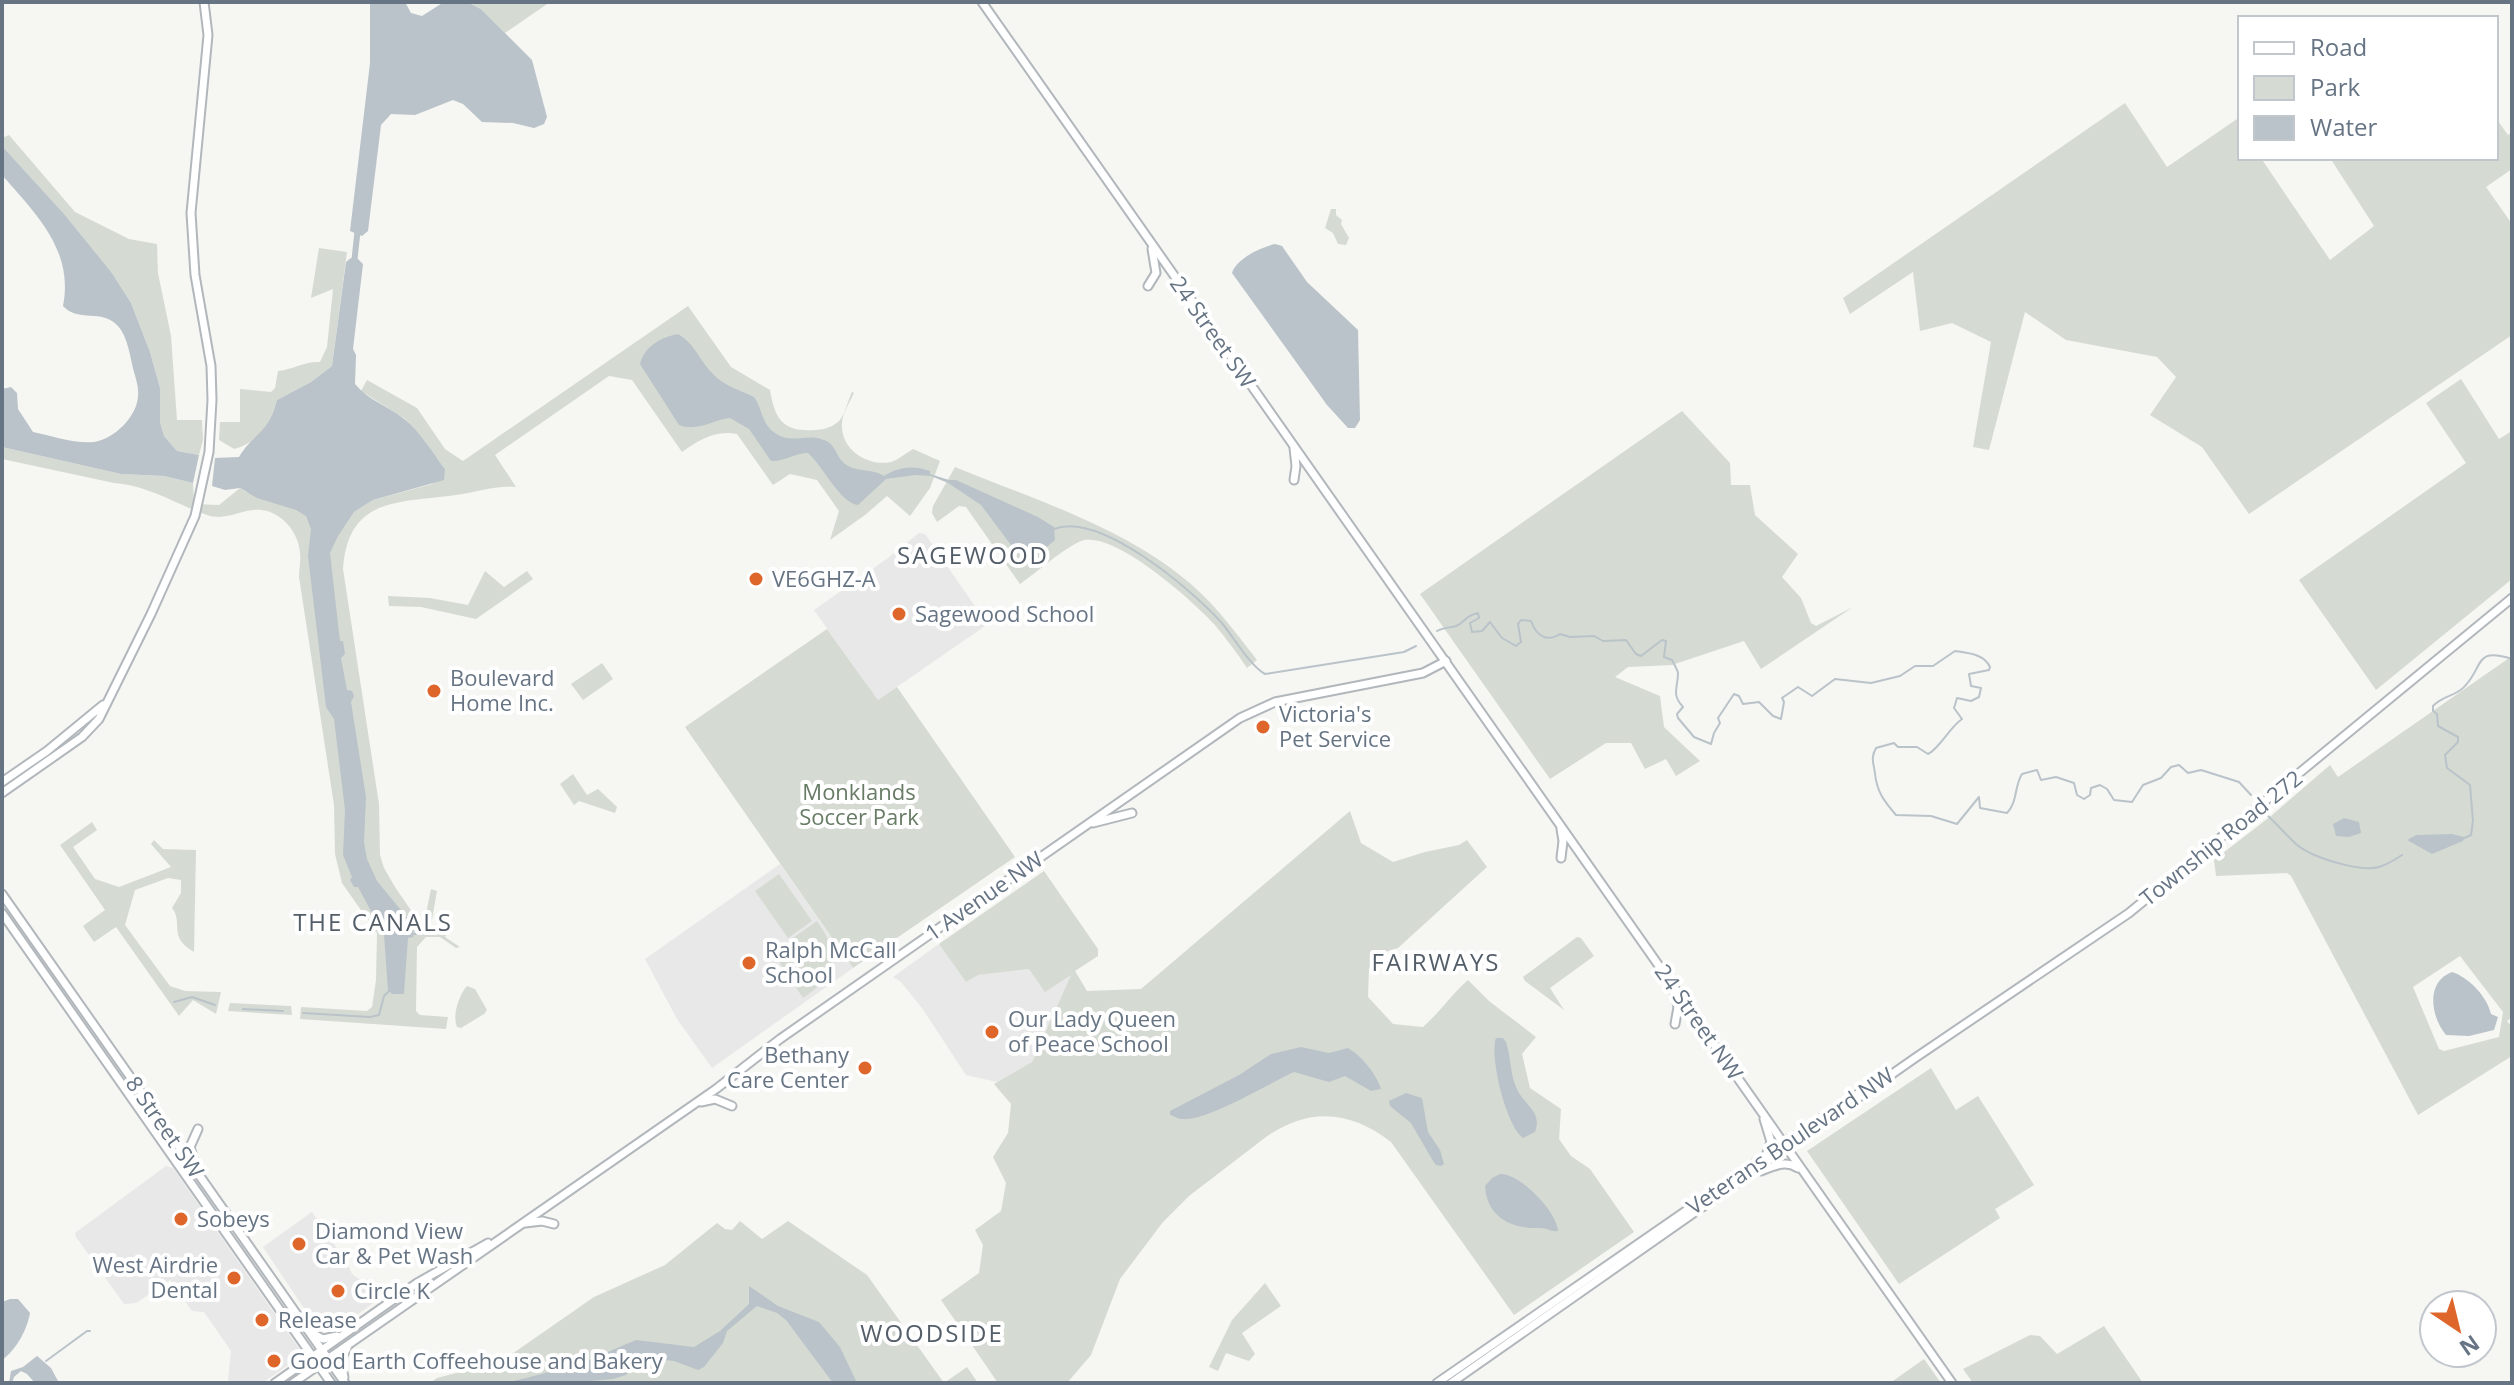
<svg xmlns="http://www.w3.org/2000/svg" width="2514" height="1385" font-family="'Open Sans',sans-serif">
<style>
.built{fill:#e7e8e7}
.green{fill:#d5dbd3;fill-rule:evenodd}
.water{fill:#bac3c9}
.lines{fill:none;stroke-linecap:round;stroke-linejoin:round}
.stream{stroke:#bac3c9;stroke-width:2}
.canal{stroke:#bac3c9;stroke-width:6}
.secondary-casing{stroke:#b2b7bc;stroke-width:11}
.secondary{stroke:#fff;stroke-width:7}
.poi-dot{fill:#de662b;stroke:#fff;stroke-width:3}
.labels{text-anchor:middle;stroke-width:8;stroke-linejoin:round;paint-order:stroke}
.street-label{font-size:22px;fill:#667484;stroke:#fff}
.poi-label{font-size:22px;fill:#667484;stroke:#fff;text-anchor:start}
.park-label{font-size:22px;fill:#677b65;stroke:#fff}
.neighbourhood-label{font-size:24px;letter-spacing:2px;fill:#545e69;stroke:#fff}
</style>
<rect width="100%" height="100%" fill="#f6f6f3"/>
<g class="built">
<polygon points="919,533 925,534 983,618 981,620 985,626 878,700 814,610 888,558"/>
<polygon points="780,864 853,968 712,1068 677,1019 645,959"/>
<polygon points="939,944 966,982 977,975 1029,969 1072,973 1032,1062 997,1082 966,1075 922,1008 901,982 893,977"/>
<polygon points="166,1166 173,1168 300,1350 300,1357 262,1383 230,1383 228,1380 231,1351 204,1312 192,1311 170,1280 136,1303 124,1304 76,1237 75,1233"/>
<polygon points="312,1212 347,1263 352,1274 359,1279 369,1279 382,1297 347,1322 326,1332 318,1329 263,1247"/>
</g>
<g class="green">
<polygon points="467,2 550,2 505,33 481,9"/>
<polygon points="2125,103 2167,167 2240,117 2240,158 2261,158 2330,260 2374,226 2332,161 2335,158 2496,158 2496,118 2508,135 2512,132 2512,169 2486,187 2512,224 2512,335 2249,514 2202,447 2150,415 2176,377 2157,357 2066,340 2025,312 1989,450 1973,447 1991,342 1952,323 1920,331 1913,272 1850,314 1843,298"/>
<polygon points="9,135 75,212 129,239 157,244 158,273 171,336 177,420 202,420 203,440 199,455 177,451 164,436 160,422 160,388 150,352 131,303 112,273 65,215 2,146 2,138"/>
<polygon points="1331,209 1336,209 1336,215 1342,220 1341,224 1349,238 1346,245 1338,244 1333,233 1325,228"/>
<path d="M319,248L347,252L332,366L311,382L277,400C270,425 259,442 234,449L219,440L220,422H240V389L271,392L275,388L278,371C295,369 304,361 320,362L327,347L333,289L311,298Z"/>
<path d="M688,306L731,367L770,390C775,420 783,432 815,430C823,430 833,427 839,421C845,415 848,400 852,392L854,393C850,402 842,414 842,423C840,449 867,467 891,462C898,460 906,453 913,449L940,461L930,488L910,516L887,496L865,515L830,540L839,511L817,480L790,474L773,485L737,434C715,430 699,440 682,452L632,380L609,376L495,455L516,487C495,485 477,492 456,495C400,503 348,496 343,569L379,804L380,855L384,868L395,887L419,922L425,919L431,889L437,891L431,925L449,931L445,937L460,947L456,948L440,937H426L417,947L416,1011L420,1015L448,1017L446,1029L300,1019L301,1007L367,1011L372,1007L376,980L377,933L342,883L335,854L334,805L299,577C299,569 301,561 300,553C299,533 282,512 261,510C242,508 227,522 207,515C176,504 147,485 114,483L2,459V447L121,474L164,476L193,483L194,504L219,505L240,488L246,492L354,512L373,500L432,484L445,469L421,436L404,418L361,391L367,380L417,408L445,449L463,461Z"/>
<polygon points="2461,379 2499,439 2512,431 2512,579 2376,690 2299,580 2466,463 2426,403"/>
<polygon points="1682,411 1730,463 1731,485 1750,485 1755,515 1798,554 1782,577 1801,598 1811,623 1816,626 1853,607 1761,669 1744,641 1672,665 1628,667 1615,677 1660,696 1664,727 1700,761 1676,776 1666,759 1645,769 1631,743 1606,743 1550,779 1420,594"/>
<path d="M955,467C1035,500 1125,527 1192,585C1217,607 1237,634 1257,660L1247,668C1237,653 1226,638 1214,624C1193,601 1113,529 1081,541C1064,548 1036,573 1020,584L966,507L959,506L937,522L932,513L933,506Z"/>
<polygon points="485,571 504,587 527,571 533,579 476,619 421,607 389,606 388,596 430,598 468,605"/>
<polygon points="827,629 878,700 897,687 1015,857 853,968 685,727"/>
<path d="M2512,656V1017L2507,1021L2512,1027V1056L2418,1115L2291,876L2287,873L2216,876L2214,860L2271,816L2330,765L2338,777ZM2460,956L2503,1012L2499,1037L2444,1051L2439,1049L2413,987Z"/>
<polygon points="602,663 613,679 583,700 571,684"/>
<polygon points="573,774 587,795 598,789 617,807 615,813 579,801 574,805 560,784"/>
<path d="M1350,811L1361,843L1393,862L1425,852L1459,845L1467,840L1487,867L1398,948L1388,951L1369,968L1368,997L1393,1024L1423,1027C1440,1012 1451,995 1468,980L1489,1001L1536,1037L1522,1054L1530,1088L1561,1109L1559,1139L1571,1156L1590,1169L1634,1232L1514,1315L1391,1142C1350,1110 1309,1107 1266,1137L1189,1196L1163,1222L1120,1279L1091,1355L1067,1383H998L941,1300L979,1273L983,1245L975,1230L1001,1211L1006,1183L993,1157L1008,1133L1011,1104L994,1084L1032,1062L1071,975L1045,992L1029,969L978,975L966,982L939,944L1044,871L1098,949V956L1075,971L1087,991L1141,989Z"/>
<path d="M92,822L97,830L73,847L95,879L119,887L171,867L151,844L154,840L163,849L196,850L194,952C167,936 184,923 172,908L181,893V880L168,878L135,890L125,925L170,986L185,991L221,992L216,1014L193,1000L179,1016L116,927L94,942L83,926L105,910L60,845Z"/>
<polygon points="779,874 812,921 788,938 755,891"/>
<path d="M817,921C841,955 838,974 803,998L775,955L776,950Z"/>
<polygon points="1577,937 1581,938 1594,956 1550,988 1564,1010 1525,981 1523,977"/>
<path d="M467,986L475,989L487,1010L484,1014L461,1028L457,1027C452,1015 459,995 467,986Z"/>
<polygon points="230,1003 291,1006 292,1015 228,1011"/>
<polygon points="1931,1068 1956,1110 1978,1096 2034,1185 1995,1209 2000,1218 1899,1284 1807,1151"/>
<polygon points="740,1221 762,1239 788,1221 867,1275 944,1383 967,1367 978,1383 430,1383 437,1378 502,1361 594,1297 665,1265 717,1223 725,1229 732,1230"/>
<polygon points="1265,1283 1281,1306 1242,1333 1255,1354 1249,1361 1226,1353 1218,1371 1209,1367 1232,1320"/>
<polygon points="2104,1326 2143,1383 1973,1383 1963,1369 2030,1335 2040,1336 2057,1354"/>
<polygon points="1924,1359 1941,1383 1890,1383"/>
</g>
<g class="water">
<polygon points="370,2 405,2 411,13 422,16 444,2 467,2 481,9 532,60 547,117 544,124 534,128 513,123 482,122 463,104 453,100 415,115 391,114 381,125 368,231 362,236 350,231 370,63"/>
<path d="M2,146L65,215L112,273L131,303L150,352L160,388V422L164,436L177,451L199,455L193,483L164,476L121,474L2,447V389L11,387L17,393L18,409L33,432C52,436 75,444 94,442C114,439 137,417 138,396C139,388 136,379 134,372C130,357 128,337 118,326C102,308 78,323 63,306C74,250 36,214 2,175Z"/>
<path d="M1275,244L1282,246L1307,282L1358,330L1360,420L1355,428H1348L1327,405L1232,273C1236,259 1261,247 1275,244Z"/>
<path d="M351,258L358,259L363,264L353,349L356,355L355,384C368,400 388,406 403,418C421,432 432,452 445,469L444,480L373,500L354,512L338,536L330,553L340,641H343L345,654L341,658L347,690L352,691L354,696L351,702L366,797L364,842L367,859L377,881L414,926L413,937L408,938L404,994H392L388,990L384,935L358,887H354L350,880L352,877L343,855L345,810L334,719L326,707L308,556L311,529L306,516L296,510L257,498L240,488L225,490L212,486L215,458L239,457C254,432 268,435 277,400L311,382L332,366L346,262Z"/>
<path d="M678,334C695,344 700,361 713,374C724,386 740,390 754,397C762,408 761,420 771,430C791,447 804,432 824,440C836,444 835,455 844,463C855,473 873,468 884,476C899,467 912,465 930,471V474L949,480H956L1038,517L1054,527L1055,540L1035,557L1025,556L1014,549L981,505L948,483L931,476L915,475L886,479L858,505C840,503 823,466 808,453C795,453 784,462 771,461L749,429L730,418C712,420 698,432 679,425L640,364C644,347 661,337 678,334Z"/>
<polygon points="2344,818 2359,822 2361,833 2349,837 2336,836 2333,824"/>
<polygon points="2452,834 2464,837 2463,841 2432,854 2407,840 2416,835"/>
<path d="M2452,972C2470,978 2487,997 2491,1014L2498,1017L2494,1030L2469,1036L2446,1035C2431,1017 2425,982 2452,972Z"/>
<path d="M1496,1038H1503L1506,1042C1511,1057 1510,1073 1516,1087C1523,1105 1543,1111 1535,1132L1523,1138C1506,1126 1489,1056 1496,1038Z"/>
<path d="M1301,1047L1329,1053L1348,1048C1362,1056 1377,1075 1381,1089L1371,1091L1345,1076L1329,1082L1294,1072C1270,1083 1205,1122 1182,1119C1178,1119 1174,1116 1170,1115V1111L1239,1075L1271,1054Z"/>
<polygon points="1406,1093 1422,1098 1428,1132 1440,1150 1444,1164 1441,1166 1436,1165 1433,1161 1411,1123 1390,1106 1389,1101"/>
<path d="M1500,1174C1520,1173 1557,1212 1558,1231C1550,1232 1548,1228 1540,1228C1512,1229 1487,1218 1485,1186L1492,1178Z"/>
<polygon points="749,1286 778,1306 819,1322 840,1347 857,1383 833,1383 786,1320 777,1313 757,1306 727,1331 723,1343 704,1367 698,1370 674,1361 654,1359 642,1361 626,1375 613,1379 568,1383 506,1383 577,1365 636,1340 694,1347 720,1331 749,1304"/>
<path d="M10,1299H18L30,1313C27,1330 16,1350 2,1360V1302Z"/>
<polygon points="37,1356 51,1368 59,1383 35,1383 27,1374 21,1371 14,1377 12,1383 9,1383 11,1371 23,1367"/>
</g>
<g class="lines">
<g class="stream">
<path d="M1054,529C1100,511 1192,590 1221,622C1233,636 1250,666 1265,674L1404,652L1416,646"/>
<path d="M1437,631C1444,627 1449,628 1456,626C1466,622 1464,616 1478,613L1479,618L1470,623L1472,632L1482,631L1490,622L1502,638L1516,646L1521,642L1518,624L1521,620L1531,621C1536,635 1546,643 1560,634L1570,637L1594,636L1603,641L1626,640L1636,654L1641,656L1662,640L1666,641L1664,657L1672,660C1673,662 1678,671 1678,673C1678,688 1671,694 1683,707L1677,714L1678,718L1694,737L1711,744L1714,733L1720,723L1718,718L1734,694L1739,696L1743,704L1759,702L1773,716L1781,719L1784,702L1782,698L1798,687L1812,696L1835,679L1871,683L1900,676L1915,666H1933L1955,651C1968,653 1984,654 1990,667L1989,670L1969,674L1971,686L1981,688L1979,697L1971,701L1957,698L1954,708L1962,719C1949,728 1940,748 1928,754L1917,747H1898L1894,743L1876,748C1870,759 1874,763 1875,774C1877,792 1884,801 1896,815L1931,816L1957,824L1979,797L1980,808L2007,813C2018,801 2014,787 2022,774L2037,770L2041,780L2056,777L2074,783L2077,795L2084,799L2090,795L2091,788L2100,785L2107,789L2114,800L2132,802L2143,785L2161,778L2171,767L2179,765L2188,773L2201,770L2239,782L2251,795"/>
<path d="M2268,816C2278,825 2286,835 2296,844C2312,858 2360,872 2379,867C2386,865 2396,859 2402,855"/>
<path d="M2462,839L2471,835L2473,821L2470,785L2447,768L2445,755L2458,742V737L2438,726L2437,714L2433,711V706C2443,695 2457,696 2465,686C2484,666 2474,647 2512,659"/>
<polyline points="413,934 424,934"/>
<polyline points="174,1002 192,997 215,1005"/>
<polyline points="243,1009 283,1011"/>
<polyline points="303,1013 370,1017 379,1015 384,996 389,991"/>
<polyline points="46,1361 87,1331 90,1331"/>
</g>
<polyline class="canal" points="354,264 358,227"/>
<g class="secondary-casing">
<g id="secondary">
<polyline points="982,2 1952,1383"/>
<polyline points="1148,286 1156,273 1152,249"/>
<polyline points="1294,480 1296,466 1294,448"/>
<polyline points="2,782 47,751 103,705"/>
<polyline points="2,793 82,737 99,719 151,614 195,516 209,452 212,400 211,366 195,275 191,213 208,35 204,2"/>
<polyline points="1093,823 1132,813"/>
<polyline points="1561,829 1563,841 1561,858"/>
<polyline points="2,894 345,1383"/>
<polyline points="2,913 331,1383"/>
<polyline points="1674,990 1678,1007 1675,1024"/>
<polyline points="701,1102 715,1099 732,1106"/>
<polyline points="1764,1119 1771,1142 1767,1153"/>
<polyline points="196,1167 190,1147 198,1129"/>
<path d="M1761,1171C1774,1166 1785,1160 1798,1168"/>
<polyline points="525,1223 542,1221 554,1224"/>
<polyline points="312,1333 323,1339 337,1336"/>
<polyline points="344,1377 340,1361 347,1348"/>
<polyline points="275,1383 417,1283 488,1243"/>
<polyline points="293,1383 716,1089 780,1039 1240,718 1275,702 1423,673 1446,661"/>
<polyline points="1437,1383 1784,1143 1876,1082"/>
<polyline points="1451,1383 1915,1058 2129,913 2512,598"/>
</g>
</g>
<use href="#secondary" class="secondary"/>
</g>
<g class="poi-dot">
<circle cx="756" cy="579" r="8"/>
<circle cx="899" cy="614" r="8"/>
<circle cx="434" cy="691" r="8"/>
<circle cx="1263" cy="727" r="8"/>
<circle cx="749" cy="963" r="8"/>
<circle cx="992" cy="1032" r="8"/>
<circle cx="865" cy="1068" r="8"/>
<circle cx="181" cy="1219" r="8"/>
<circle cx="299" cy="1244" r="8"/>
<circle cx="234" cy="1278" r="8"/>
<circle cx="338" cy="1291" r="8"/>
<circle cx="262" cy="1320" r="8"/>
<circle cx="274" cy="1361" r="8"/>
</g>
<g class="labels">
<g class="street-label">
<text transform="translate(1213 332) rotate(55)" y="8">24 Street SW</text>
<text transform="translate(2221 838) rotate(-39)" y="8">Township Road 272</text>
<text transform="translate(984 896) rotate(-35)" y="8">1 Avenue NW</text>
<text transform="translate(1699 1022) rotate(55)" y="8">24 Street NW</text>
<text transform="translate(165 1127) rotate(55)" y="8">8 Street SW</text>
<text transform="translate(1790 1141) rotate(-34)" y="8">Veterans Boulevard NW</text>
</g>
<g class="poi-label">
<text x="772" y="587">VE6GHZ-A</text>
<text x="915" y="622">Sagewood School</text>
<text x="450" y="686">Boulevard<tspan x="450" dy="25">Home Inc.</tspan></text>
<text x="1279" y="722">Victoria's<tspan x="1279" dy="25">Pet Service</tspan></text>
<text x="765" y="958">Ralph McCall<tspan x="765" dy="25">School</tspan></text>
<text x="1008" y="1027">Our Lady Queen<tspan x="1008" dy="25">of Peace School</tspan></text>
<text x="849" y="1063" text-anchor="end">Bethany<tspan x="849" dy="25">Care Center</tspan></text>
<text x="197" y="1227">Sobeys</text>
<text x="315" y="1239">Diamond View<tspan x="315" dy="25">Car &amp; Pet Wash</tspan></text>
<text x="218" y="1273" text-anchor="end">West Airdrie<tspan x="218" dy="25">Dental</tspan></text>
<text x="354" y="1299">Circle K</text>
<text x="278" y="1328">Release</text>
<text x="290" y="1369">Good Earth Coffeehouse and Bakery</text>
</g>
<g class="park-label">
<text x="859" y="800">Monklands<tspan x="859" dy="25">Soccer Park</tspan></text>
</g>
<g class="neighbourhood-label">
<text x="973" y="564">SAGEWOOD</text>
<text x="373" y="931">THE CANALS</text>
<text x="1436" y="971">FAIRWAYS</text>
<text x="932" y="1342">WOODSIDE</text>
</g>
</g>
<rect width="2514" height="1385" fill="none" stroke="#667484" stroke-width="8"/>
<rect x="2238" y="16" width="260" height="144" fill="#ffffff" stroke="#c2c7ce" stroke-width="2"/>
<rect x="2254" y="42" width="40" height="12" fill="#ffffff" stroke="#c2c7ce" stroke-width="2"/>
<text x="2310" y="56" font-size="24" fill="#667484">Road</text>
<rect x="2254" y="76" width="40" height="24" fill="#d5dbd3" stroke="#c2c7ce" stroke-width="2"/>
<text x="2310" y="96" font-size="24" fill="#667484">Park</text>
<rect x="2254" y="116" width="40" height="24" fill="#bac3c9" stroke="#c2c7ce" stroke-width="2"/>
<text x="2310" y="136" font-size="24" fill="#667484">Water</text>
<g transform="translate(2458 1329) rotate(145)"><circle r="38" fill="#ffffff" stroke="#c2c7ce" stroke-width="2"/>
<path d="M0-6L14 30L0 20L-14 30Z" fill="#de662b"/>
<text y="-12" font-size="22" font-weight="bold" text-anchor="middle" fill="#667484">N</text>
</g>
</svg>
